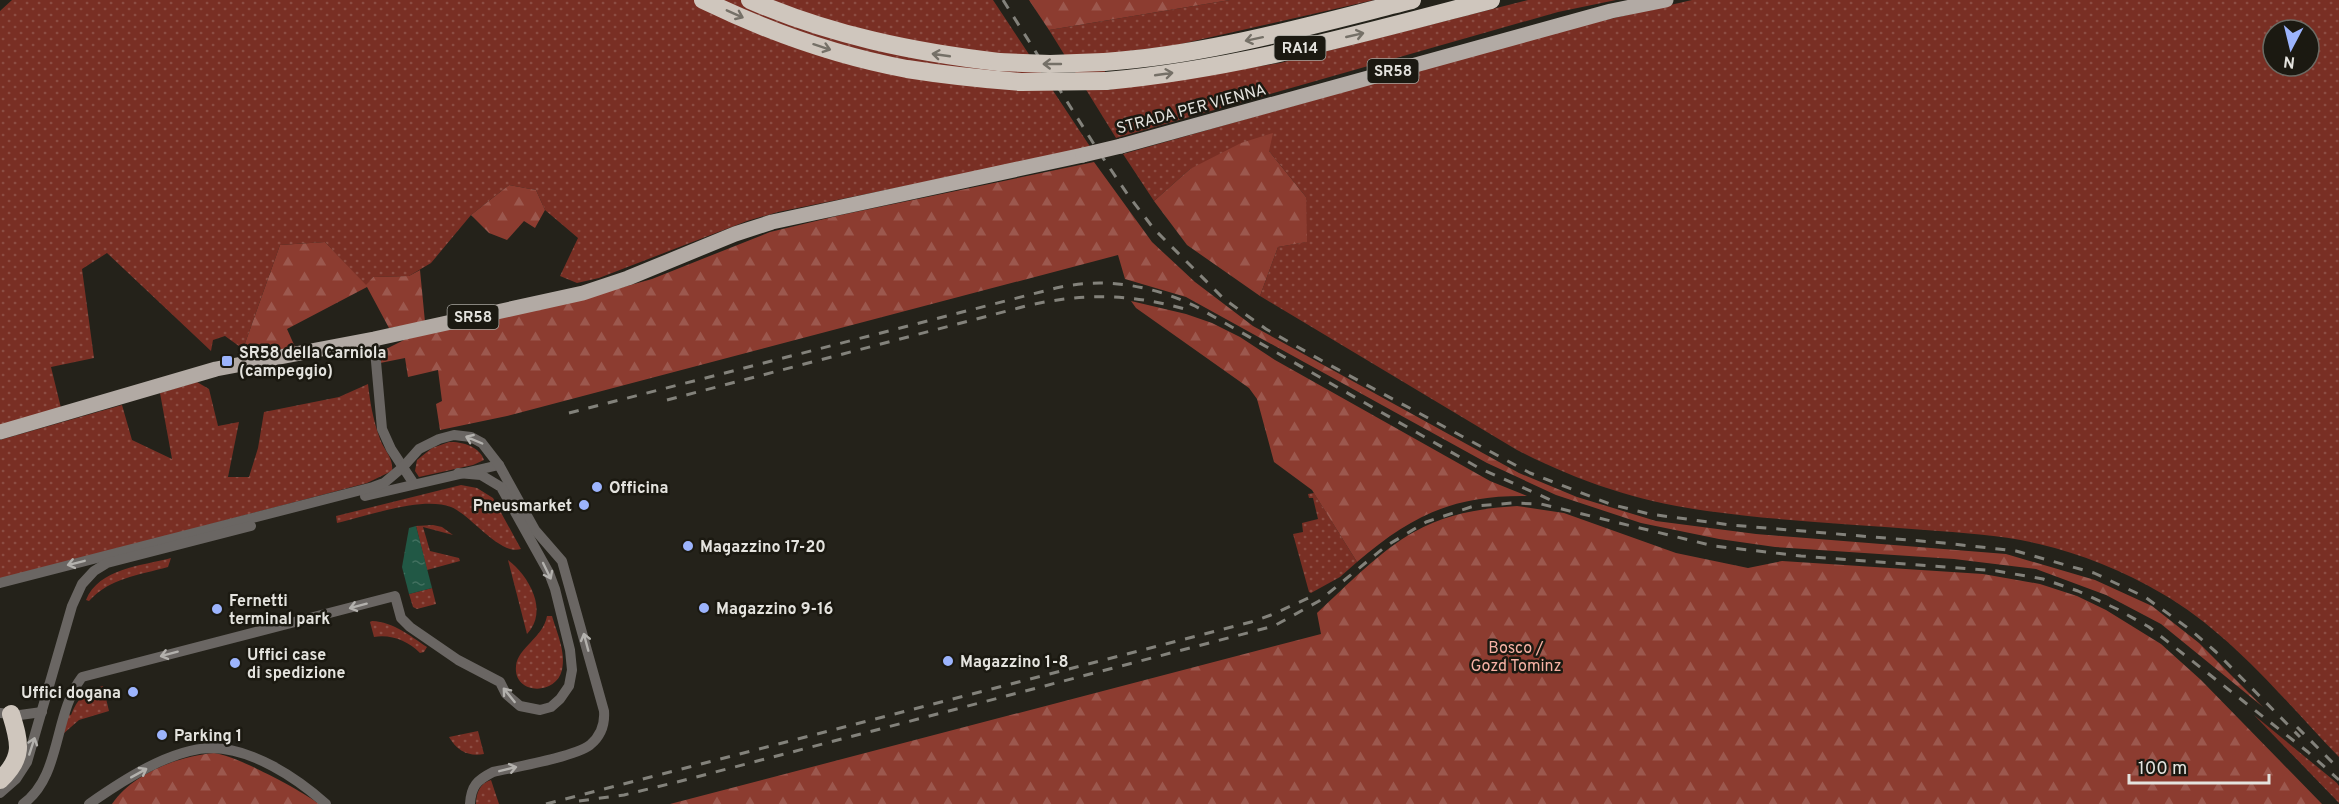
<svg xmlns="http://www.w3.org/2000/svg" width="2339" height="804" font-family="Overpass,sans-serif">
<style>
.green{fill:url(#green-dots);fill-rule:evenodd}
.forest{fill:url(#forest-firs)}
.water{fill:url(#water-ripples)}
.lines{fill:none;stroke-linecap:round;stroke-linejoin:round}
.minor{stroke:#6a6663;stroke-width:10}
.primary{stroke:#b2aaa4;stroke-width:15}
.motorway{stroke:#cfc6bd;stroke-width:18}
.rail{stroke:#83827b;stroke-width:3;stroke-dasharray:10 10;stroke-linecap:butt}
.primary-bridge{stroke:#b2aaa4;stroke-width:15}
.motorway-bridge{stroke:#cfc6bd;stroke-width:18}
.oneway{stroke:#757067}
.oneway2{stroke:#b3b1ad}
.poi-dot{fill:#9cb4fd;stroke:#1b1911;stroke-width:2}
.labels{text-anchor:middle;stroke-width:5;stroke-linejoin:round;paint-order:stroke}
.shield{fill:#1b1911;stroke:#a8a6a0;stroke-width:1.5}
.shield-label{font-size:15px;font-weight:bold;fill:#e4e3de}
.street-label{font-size:16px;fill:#e4e3de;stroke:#1b1911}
.poi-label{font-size:16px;font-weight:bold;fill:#e4e3de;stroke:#1b1911;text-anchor:start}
.park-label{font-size:16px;fill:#f8b2a5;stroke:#1b1911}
</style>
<defs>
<pattern id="green-dots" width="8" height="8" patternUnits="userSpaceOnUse" patternTransform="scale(1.5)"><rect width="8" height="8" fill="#792f24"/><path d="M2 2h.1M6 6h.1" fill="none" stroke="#8c4d43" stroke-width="1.8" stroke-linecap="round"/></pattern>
<pattern id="forest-firs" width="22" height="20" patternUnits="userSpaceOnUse" patternTransform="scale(1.5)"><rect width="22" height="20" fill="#8c3c30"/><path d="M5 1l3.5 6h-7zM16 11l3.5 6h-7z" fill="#9c584e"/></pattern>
<pattern id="water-ripples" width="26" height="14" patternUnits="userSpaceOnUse" patternTransform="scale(1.5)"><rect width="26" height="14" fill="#215845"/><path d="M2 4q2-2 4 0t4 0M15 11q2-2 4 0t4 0" fill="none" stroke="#41705f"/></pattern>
</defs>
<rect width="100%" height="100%" fill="#24221a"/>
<g class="green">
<polygon points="12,0 993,0 1091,148 778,212 747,221 599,278 577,283 560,276 578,238 545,210 536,190 509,185 471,215 431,263 409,276 373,277 366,286 325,242 280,245 243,349 225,336 213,340 211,351 107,253 82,269 94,358 51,367 61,408 0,426 0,11"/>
<polygon points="1230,0 1374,0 1172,46 1103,54 1107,90 1280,63 1528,0 1616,0 1558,12 1116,138 1049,30"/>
<path d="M1692,0H2339V757C2284,700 2231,633 2161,593C2124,571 2081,554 2039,544C2002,535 1963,533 1925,530C1853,524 1779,521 1707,511C1639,502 1577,481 1517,450L1260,296L1278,247L1306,242V197L1269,151L1190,169L1154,201L1123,154L1558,31ZM2273,30H2309V66H2273Z"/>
<path d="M197,382L209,389L218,426L239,422L228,477H249L258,448L264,412L339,397L368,384C370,402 373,419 379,436C383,450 394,457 392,471L367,483L0,580V440L122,405L132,440L172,459L160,393Z"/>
<path d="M449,442C462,441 480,447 484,460L473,465L419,477L415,471L417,460L432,448Z"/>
<path d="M461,485L477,488L493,498L521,549C500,556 471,515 451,507C422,496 368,516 337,523L336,516Z"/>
<polygon points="1314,493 1357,562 1340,577 1311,593 1309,592 1293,534 1303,532 1302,523 1318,519 1313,498 1309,498 1308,494"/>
<polygon points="433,525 442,527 453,535 423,527 430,551 459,558 460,561 427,570 416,526"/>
<path d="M171,558L168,567C139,575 110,578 89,601L86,600C99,568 142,566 171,558Z"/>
<path d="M508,560C529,576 549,611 527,634Z"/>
<polygon points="432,588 436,604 417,609 413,607 409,594"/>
<path d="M547,616H552C557,633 566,652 562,670C556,696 513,695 516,666C518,647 543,638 547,616Z"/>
<path d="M372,621C394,622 410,636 427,647L424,652L420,653C408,641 391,634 374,637L370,622Z"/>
<path d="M103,686L109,711L79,720L63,734L67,714L71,715C77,699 86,690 103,686Z"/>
<polygon points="2254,715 2337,783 2339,786 2339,803"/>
<path d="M478,731L484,754C469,757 457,751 449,737Z"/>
<path d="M491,780L499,804H476C476,793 480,783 491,780Z"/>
</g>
<g class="forest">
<polygon points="1029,0 1230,0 1049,30"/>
<polygon points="1273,133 1269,151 1306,197 1307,242 1278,247 1260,296 1187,245 1154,201 1190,169 1241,143"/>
<polygon points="1094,162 1152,242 1195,282 1253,326 1519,473 1577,497 1656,521 1756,534 2006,554 2095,580 2152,606 2199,643 2263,707 2161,624 2106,595 2036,569 1954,559 1775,547 1719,539 1641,523 1556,495 1487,463 1186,297 1125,279 1118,255 507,416 440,430 436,404 442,401 438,370 408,377 405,358 380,363 386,349 406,339 580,299 652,279 770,232 841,215"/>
<polygon points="509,185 536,190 545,210 535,228 524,221 507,240 489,233 471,215"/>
<polygon points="325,242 366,285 373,277 409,276 420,270 425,322 389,328 367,287 287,329 295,347 246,355 243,349 280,245"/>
<path d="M1131,301L1186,314L1212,323L1240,337L1275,360L1490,481L1527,496C1454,495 1412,515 1357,562L1312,490L1274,462L1257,399L1249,388L1136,308Z"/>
<path d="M1517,506L1564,513L1676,553L1748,568L1782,561L1983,574L2040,584L2077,596L2106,610L2161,644L2201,680L2322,804H670L1321,634L1317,613C1345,587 1381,550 1414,532C1446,514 1481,508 1517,506Z"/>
<path d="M214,753C235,755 301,790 319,804H112C132,774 178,756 214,753Z"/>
</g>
<polygon class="water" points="416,526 432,588 409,594 402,567 409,528"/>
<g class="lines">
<g class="minor">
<polyline points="374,339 382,429 391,449 414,484"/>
<polyline points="365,496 499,465"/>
<path d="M0,583L373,487L384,483L403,467L419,449L439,439L454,435L471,437L482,443L499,465L535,530L562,561L604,711C605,724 601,736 590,745C574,757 515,767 493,772C477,780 471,786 470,804"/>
<polyline points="0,713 20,715 42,712"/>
<polyline points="0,793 16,779 27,762 72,606 82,584 94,571 107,563 251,526"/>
<path d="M23,804C62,776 53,715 82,677L395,596L401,618L410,627L458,660L500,682L506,694L520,706L540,710L551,707L560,699L569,686L572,670L570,650L555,589L549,573L501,487L481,475L458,473"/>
<path d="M89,804C122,781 170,749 211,748C252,748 297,778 326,804"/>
</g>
<g class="primary">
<polyline points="1121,146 1611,11 1666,0"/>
<polyline points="0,432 216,369 374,339 583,293 628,278 735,234 772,222 1083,155"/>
</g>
<g class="motorway">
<path d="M703,0C767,31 837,56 907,69C945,75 983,79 1021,82"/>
<path d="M750,0C830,35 913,52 999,62"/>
<path d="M1104,62C1208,55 1311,25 1412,0"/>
<path d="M1106,81C1237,69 1364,33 1491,0"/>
<path d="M0,780C24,758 20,743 11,714"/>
</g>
<g class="rail">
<polyline points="1003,0 1097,149 1128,195 1154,229 1224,299 1266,329 1326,363 1530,473 1610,504 1649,514 1731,525 1944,543 2016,551 2094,573 2145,597 2192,631 2216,652 2300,737"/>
<path d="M667,400L1030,305C1085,293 1131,294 1185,309"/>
<path d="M569,413L1056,288C1104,277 1151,285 1195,306L1479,468L1553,501"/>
<polyline points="2297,727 2335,765"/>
<polyline points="579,801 624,795 681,781 1274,626 1319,601 1386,546 1426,522 1474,506 1513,503 1541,504 1714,546 1801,556 1997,571 2043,579 2078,591 2117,609 2149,627 2308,752 2339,780"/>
<polyline points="546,804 1251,622 1271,615 1315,595"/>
</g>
<polyline class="primary-bridge" points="1083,155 1121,146"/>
<g class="motorway-bridge">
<polyline points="999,62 1050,64 1104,62"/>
<polyline points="1021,82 1106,81"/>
</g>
</g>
<defs><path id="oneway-shaft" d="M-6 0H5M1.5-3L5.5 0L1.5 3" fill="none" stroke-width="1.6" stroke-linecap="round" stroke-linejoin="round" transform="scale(1.5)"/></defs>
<g class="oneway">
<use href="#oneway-shaft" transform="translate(735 14) rotate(24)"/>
<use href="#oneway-shaft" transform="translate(1355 35) rotate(-13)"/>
<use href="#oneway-shaft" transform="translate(1254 39) rotate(168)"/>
<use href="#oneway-shaft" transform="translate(822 47) rotate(18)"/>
<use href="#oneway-shaft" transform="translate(941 55) rotate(-172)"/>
<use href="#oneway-shaft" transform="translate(1052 64) rotate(180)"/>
<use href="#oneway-shaft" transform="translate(1164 74) rotate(-8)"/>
</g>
<g class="oneway2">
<use href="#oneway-shaft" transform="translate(474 440) rotate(-157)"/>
<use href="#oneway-shaft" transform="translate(76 563) rotate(166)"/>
<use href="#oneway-shaft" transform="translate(547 571) rotate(64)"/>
<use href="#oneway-shaft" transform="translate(358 606) rotate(165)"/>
<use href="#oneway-shaft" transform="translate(586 642) rotate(-105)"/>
<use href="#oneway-shaft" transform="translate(169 654) rotate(165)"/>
<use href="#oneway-shaft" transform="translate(509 695) rotate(-129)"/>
<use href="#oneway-shaft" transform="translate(32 746) rotate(-72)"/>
<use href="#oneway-shaft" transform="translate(508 769) rotate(-14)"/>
<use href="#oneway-shaft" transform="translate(139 773) rotate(-29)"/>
</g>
<g class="poi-dot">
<rect x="221" y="355" width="12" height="12" rx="3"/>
<circle cx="597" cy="487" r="6"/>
<circle cx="584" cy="505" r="6"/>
<circle cx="688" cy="546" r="6"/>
<circle cx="704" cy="608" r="6"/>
<circle cx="217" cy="609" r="6"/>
<circle cx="948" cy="661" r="6"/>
<circle cx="235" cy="663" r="6"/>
<circle cx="133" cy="692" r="6"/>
<circle cx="162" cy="735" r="6"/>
</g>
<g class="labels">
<g class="shield">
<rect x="1274.5" y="36" width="51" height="24" rx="4.5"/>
<rect x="1367.5" y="59" width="51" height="24" rx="4.5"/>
<rect x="447.5" y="305" width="51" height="24" rx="4.5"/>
</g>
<g class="shield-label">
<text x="1300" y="53">RA14</text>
<text x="1393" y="76">SR58</text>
<text x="473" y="322">SR58</text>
</g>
<g class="street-label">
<text transform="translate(1191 108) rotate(-15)" y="6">STRADA PER VIENNA</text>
</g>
<g class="poi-label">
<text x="239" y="358">SR58 della Carniola<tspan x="239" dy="18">(campeggio)</tspan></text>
<text x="609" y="493">Officina</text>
<text x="572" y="511" text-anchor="end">Pneusmarket</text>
<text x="700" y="552">Magazzino 17-20</text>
<text x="229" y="606">Fernetti<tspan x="229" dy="18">terminal park</tspan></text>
<text x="716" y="614">Magazzino 9-16</text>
<text x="247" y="660">Uffici case<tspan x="247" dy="18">di spedizione</tspan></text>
<text x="960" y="667">Magazzino 1-8</text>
<text x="121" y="698" text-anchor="end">Uffici dogana</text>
<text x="174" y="741">Parking 1</text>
</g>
<g class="park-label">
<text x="1516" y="653">Bosco /<tspan x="1516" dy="18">Gozd Tominz</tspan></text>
</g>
</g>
<g transform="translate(2291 48) rotate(187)"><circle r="28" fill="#1b1911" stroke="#6b6a63" stroke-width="1.5"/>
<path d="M0-4.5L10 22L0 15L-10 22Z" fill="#9cb4fd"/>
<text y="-9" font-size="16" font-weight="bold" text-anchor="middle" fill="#e4e3de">N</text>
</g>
<path d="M2129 774v9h140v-9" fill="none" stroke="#e4e3de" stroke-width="3"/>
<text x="2138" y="774" font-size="18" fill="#e4e3de" stroke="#1b1911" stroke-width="4.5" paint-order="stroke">100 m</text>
</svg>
